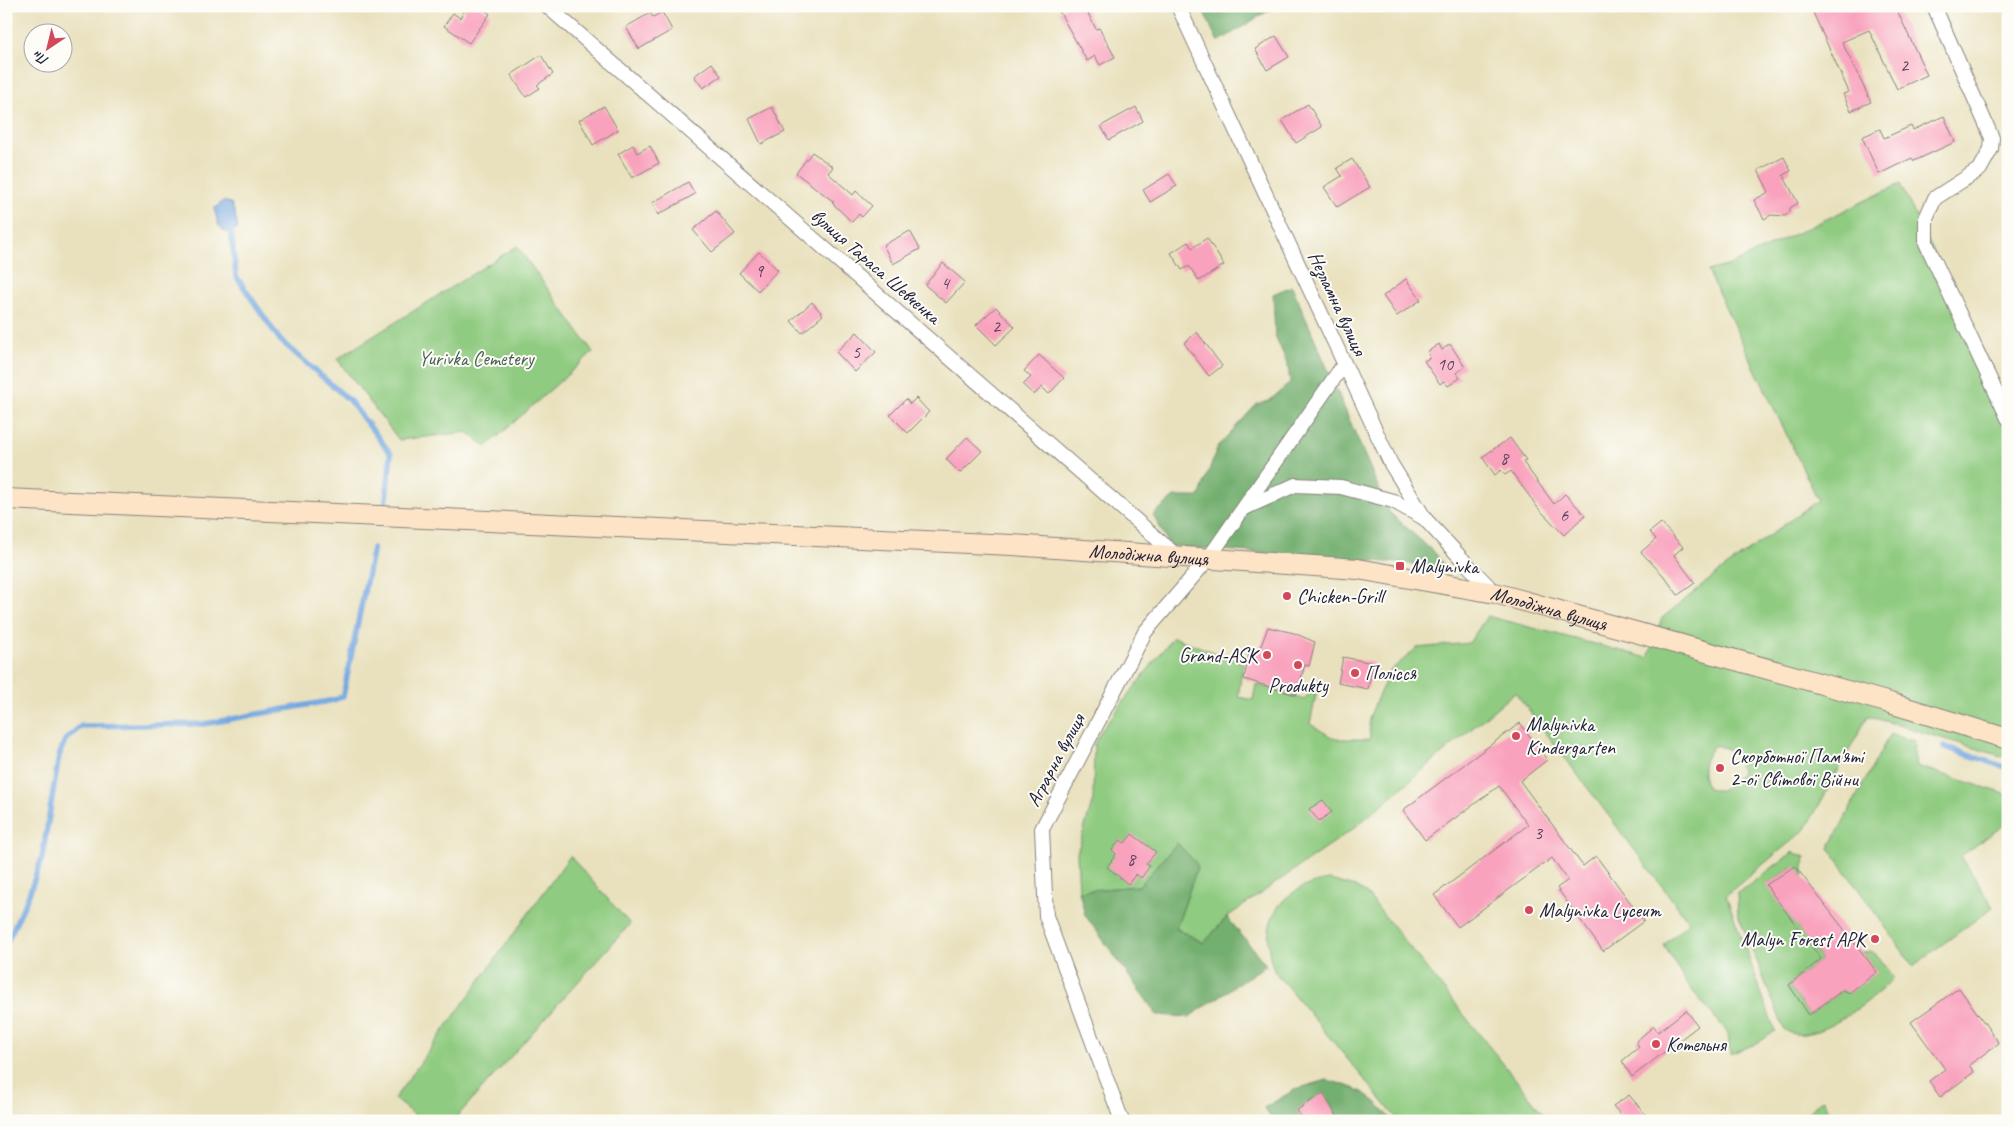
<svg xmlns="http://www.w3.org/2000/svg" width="2014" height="1127" font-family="Caveat,sans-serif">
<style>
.green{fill:#8fcb80;stroke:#58765e;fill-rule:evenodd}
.forest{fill:#73af6e;stroke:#4a6854}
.water{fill:#74a7e0;stroke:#4b648e}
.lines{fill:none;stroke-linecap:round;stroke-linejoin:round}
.stream{stroke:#74a7e0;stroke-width:5.5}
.building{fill:#f9a2bd}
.street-casing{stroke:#86827c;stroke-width:16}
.secondary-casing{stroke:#86827c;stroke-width:22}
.street{stroke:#fff;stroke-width:14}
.secondary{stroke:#fee4c6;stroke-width:20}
.poi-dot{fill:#d1495b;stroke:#fdfcf7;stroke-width:2}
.labels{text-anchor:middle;stroke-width:4;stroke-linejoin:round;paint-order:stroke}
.number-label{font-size:18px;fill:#58425c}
.street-label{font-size:20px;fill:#22223b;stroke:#fdfcf7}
.park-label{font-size:20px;fill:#485d53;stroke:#fdfcf7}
.poi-label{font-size:20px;fill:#22223b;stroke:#fdfcf7;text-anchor:start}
</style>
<rect width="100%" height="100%" fill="#fdfcf7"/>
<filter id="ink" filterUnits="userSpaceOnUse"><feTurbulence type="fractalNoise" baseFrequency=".02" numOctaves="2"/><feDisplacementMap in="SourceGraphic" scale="10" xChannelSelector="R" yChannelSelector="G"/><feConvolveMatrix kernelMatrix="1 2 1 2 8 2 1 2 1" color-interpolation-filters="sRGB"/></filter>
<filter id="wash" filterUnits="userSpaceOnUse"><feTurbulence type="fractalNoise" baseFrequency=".0096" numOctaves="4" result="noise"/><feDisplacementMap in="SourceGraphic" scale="20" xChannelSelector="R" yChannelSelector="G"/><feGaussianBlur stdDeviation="1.12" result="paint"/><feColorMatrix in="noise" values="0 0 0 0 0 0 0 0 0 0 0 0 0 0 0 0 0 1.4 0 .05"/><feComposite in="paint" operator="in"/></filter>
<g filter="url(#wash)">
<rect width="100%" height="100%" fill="#e9e1be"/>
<g class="green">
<path d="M1900,184L2008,403V758L1868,716L1806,829L1726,895L1775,1031L1758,1043L1730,1054L1728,1033L1686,983L1664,945L1689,922L1515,692L1353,829L1227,917L1204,943L1176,928L1198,865L1177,844L1139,886L1079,891L1077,853L1093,800L1094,744L1101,731L1173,637L1243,663L1238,697L1253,700L1256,684L1304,700L1319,680L1310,724L1335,739H1370L1369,719L1375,703L1390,671L1417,648L1469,643L1487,616L1648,658L1662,618L1714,576L1818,500L1708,271L1730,265ZM1715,745C1733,750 1737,753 1741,772L1733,781L1721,791L1708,788C1699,772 1702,758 1715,745Z"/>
<polygon points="517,246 593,352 486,447 468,432 399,440 337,359"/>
<polygon points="1890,734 1915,741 1914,755 1917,766 2008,795 2008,822 1961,856 1993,907 1913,966 1829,848"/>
<path d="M1793,852L1805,857L1803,877L1794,866L1767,885L1821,959L1789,985L1809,1015L1843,990L1876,972L1862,953L1871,951L1878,956L1894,977C1877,997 1823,1039 1795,1034C1791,1034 1787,1031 1784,1029L1738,914L1737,894Z"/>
<polygon points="570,856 630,924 453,1121 422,1121 394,1099"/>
<path d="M1330,880L1355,887L1367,894L1549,1121H1399L1275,972C1256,925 1278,886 1330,880Z"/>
<polygon points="1823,1098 1834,1121 1799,1121"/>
</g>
<g class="forest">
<polygon points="1201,6 1276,6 1218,42"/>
<polygon points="1292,286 1389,512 1436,554 1447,570 1413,564 1170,546 1153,515 1174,497 1199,497 1218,446 1257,404 1269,401 1290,383 1288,365 1275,335 1273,294"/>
<polygon points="1177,843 1198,865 1176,929 1204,943 1227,917 1266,965 1189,1017 1157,1015 1085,915 1079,891 1139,886"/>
<path d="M1327,1080C1361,1089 1371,1094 1393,1121H1273L1264,1108L1296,1089Z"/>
</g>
<polygon class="water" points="223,201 231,203 235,213 238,229 226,233 219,226 214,209"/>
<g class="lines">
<g class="stream">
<polyline points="231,232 236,276 280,340 349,400 391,454 385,508"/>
<polyline points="1944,747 2008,768"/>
<polyline points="6,944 28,897 42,858 59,756 65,740 81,726 204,724 334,700 343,696 373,548"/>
</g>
</g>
<g id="blocks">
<g class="building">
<polygon points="467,6 480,6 490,14 469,43 444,26 453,13 460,18"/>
<polygon points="1068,6 1084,6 1096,29 1099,28 1115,57 1100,65 1095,56 1087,61 1059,11"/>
<polygon points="1810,6 1895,6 1927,75 1897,89 1869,30 1842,42 1871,102 1851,111 1843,94 1849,92"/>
<polygon points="662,12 672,30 639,49 626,27 650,13 653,17"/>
<polygon points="1276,36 1289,57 1267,70 1255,49"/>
<polygon points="541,55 553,74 537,85 540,88 526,97 511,75"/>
<polygon points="712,63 721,76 703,88 694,76"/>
<polygon points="1308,104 1322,127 1296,143 1282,120"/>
<polygon points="604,106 618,130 593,145 579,120"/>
<polygon points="772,107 785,132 761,144 749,119"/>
<polygon points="1136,107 1143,121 1109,140 1101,126"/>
<polygon points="1944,116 1955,142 1914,161 1912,158 1879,174 1862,137 1880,129 1884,138 1911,126 1913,130"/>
<polygon points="633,145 637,153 650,146 659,163 632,178 618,154"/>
<polygon points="812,152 833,167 828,173 853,195 856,191 872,206 862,217 859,214 852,222 832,203 834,202 796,173"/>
<polygon points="1784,157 1791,171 1783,175 1798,203 1790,208 1790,212 1785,216 1771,215 1764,219 1754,200 1769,192 1758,170"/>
<polygon points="1352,159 1370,187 1337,207 1324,187 1342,176 1337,168"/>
<polygon points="1169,174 1177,186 1150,202 1143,190"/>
<polygon points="688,182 695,194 658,215 652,203"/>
<polygon points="716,211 735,234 712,252 693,230"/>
<polygon points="910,231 920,249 893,264 883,245"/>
<polygon points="1207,238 1224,265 1199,281 1189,266 1182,270 1171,253 1188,242 1192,248"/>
<polygon points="759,252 778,270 758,291 739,273"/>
<polygon points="943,263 965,282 946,303 925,285"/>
<polygon points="1406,279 1421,300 1397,316 1383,296"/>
<polygon points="812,302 823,315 802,333 791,321"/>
<polygon points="996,307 1015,327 996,345 976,325"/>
<polygon points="857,332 876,352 855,372 836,352"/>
<polygon points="1197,332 1222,366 1209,376 1184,343"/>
<polygon points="1439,344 1442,350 1450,344 1465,367 1456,373 1460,378 1448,386 1444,381 1440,384 1424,361 1431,357 1427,352"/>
<polygon points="1039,355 1064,378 1049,394 1042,387 1034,395 1023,385 1031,377 1024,371"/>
<polygon points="916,398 929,412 908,433 890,415 906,399 910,404"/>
<polygon points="967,437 982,451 960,473 946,459"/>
<polygon points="1510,438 1526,460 1523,462 1554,504 1565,494 1585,515 1564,535 1538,508 1511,471 1505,475 1501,470 1495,475 1482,457"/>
<polygon points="1661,523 1683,547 1674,555 1695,583 1678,595 1663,575 1641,552 1656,539 1650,532"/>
<polygon points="1268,627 1294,633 1315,642 1309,666 1305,665 1296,695 1244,679 1250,648 1259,651"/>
<polygon points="1343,657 1373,663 1368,689 1338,683"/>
<polygon points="1520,723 1547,760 1520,781 1583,866 1596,856 1644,921 1603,951 1557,888 1568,880 1552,858 1458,927 1434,895 1528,825 1499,786 1425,840 1403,810"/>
<polygon points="1323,800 1332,812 1319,821 1309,809"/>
<polygon points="1132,834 1156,852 1146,864 1150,866 1141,878 1136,874 1128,884 1107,867 1116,854 1112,850 1120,840 1125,843"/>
<polygon points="1795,866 1877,972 1849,993 1843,990 1809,1015 1789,985 1821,959 1766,885"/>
<polygon points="1959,988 1999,1043 1969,1065 1974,1072 1940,1097 1929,1081 1945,1069 1911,1022"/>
<polygon points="1686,1010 1698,1026 1632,1077 1622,1061 1639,1047 1636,1041 1654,1026 1658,1032"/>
<polygon points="1323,1093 1340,1121 1304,1121 1297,1110"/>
<polygon points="1629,1095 1651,1121 1626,1121 1613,1106"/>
</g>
</g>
</g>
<g filter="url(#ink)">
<use href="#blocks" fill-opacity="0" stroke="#86827c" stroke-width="1"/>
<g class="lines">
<g class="street-casing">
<g id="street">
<polyline points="547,6 1178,557"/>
<polyline points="1178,6 1391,464 1425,519 1461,558 1495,593"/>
<polyline points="1934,6 1992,138 1991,149 1980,169 1935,198 1926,218 1926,243 2008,418"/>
<polyline points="1245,508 1295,485 1341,487 1393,501 1424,518"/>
<polyline points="1122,1121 1046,916 1042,829 1145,632 1208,559 1344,364"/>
</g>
</g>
<g class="secondary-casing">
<g id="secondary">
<path id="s1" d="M6,499L1012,545L1358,569L1495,593L1890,703L2008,739"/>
</g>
</g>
<use href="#street" class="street"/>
<use href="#secondary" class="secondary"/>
</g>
</g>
<g class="poi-dot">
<rect x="1395" y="561" width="10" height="10" rx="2.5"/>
<circle cx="1287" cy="596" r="5"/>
<circle cx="1267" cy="655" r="5"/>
<circle cx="1298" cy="665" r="5"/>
<circle cx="1355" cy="673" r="5"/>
<circle cx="1516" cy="736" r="5"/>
<circle cx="1720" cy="768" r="5"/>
<circle cx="1529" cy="910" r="5"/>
<circle cx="1875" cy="939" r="5"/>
<circle cx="1656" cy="1044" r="5"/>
</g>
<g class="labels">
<g class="number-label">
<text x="1904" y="71">2</text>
<text x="759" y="277">9</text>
<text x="945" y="289">4</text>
<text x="996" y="332">2</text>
<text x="856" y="358">5</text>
<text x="1445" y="370">10</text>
<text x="1504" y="464">8</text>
<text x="1564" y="521">6</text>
<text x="1538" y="839">3</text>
<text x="1131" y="865">8</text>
</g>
<g class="street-label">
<text transform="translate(876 266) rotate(41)" y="7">вулиця Тараса Шевченка</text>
<text transform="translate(1338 303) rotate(65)" y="7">Незламна вулиця</text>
<text dy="7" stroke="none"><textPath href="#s1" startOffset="1144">Молодіжна вулиця</textPath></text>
<text dy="7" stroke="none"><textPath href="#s1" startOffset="1549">Молодіжна вулиця</textPath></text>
<text transform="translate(1055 760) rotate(-62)" y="7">Аграрна вулиця</text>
</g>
<g class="park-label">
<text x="476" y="365">Yurivka Cemetery</text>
</g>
<g class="poi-label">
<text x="1410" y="573">Malynivka</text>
<text x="1297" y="603">Chicken-Grill</text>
<text x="1257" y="662" text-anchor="end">Grand-ASK</text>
<text x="1365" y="680">Полісся</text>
<text x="1298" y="692" text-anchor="middle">Produkty</text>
<text x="1526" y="731">Malynivka<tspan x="1526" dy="23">Kindergarten</tspan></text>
<text x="1730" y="763">Скорботної Пам'яті<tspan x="1730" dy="23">2-ої Світової Війни</tspan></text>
<text x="1539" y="917">Malynivka Lyceum</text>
<text x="1865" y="946" text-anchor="end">Malyn Forest APK</text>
<text x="1666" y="1051">Котельня</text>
</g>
</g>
<rect width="2014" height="1127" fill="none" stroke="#fdfcf7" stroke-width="25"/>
<g transform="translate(48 48) rotate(215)"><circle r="24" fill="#fdfcf7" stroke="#a5a5ac"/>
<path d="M0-4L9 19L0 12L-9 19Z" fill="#d1495b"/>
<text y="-8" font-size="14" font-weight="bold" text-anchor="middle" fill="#22223b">Пн</text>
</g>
</svg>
